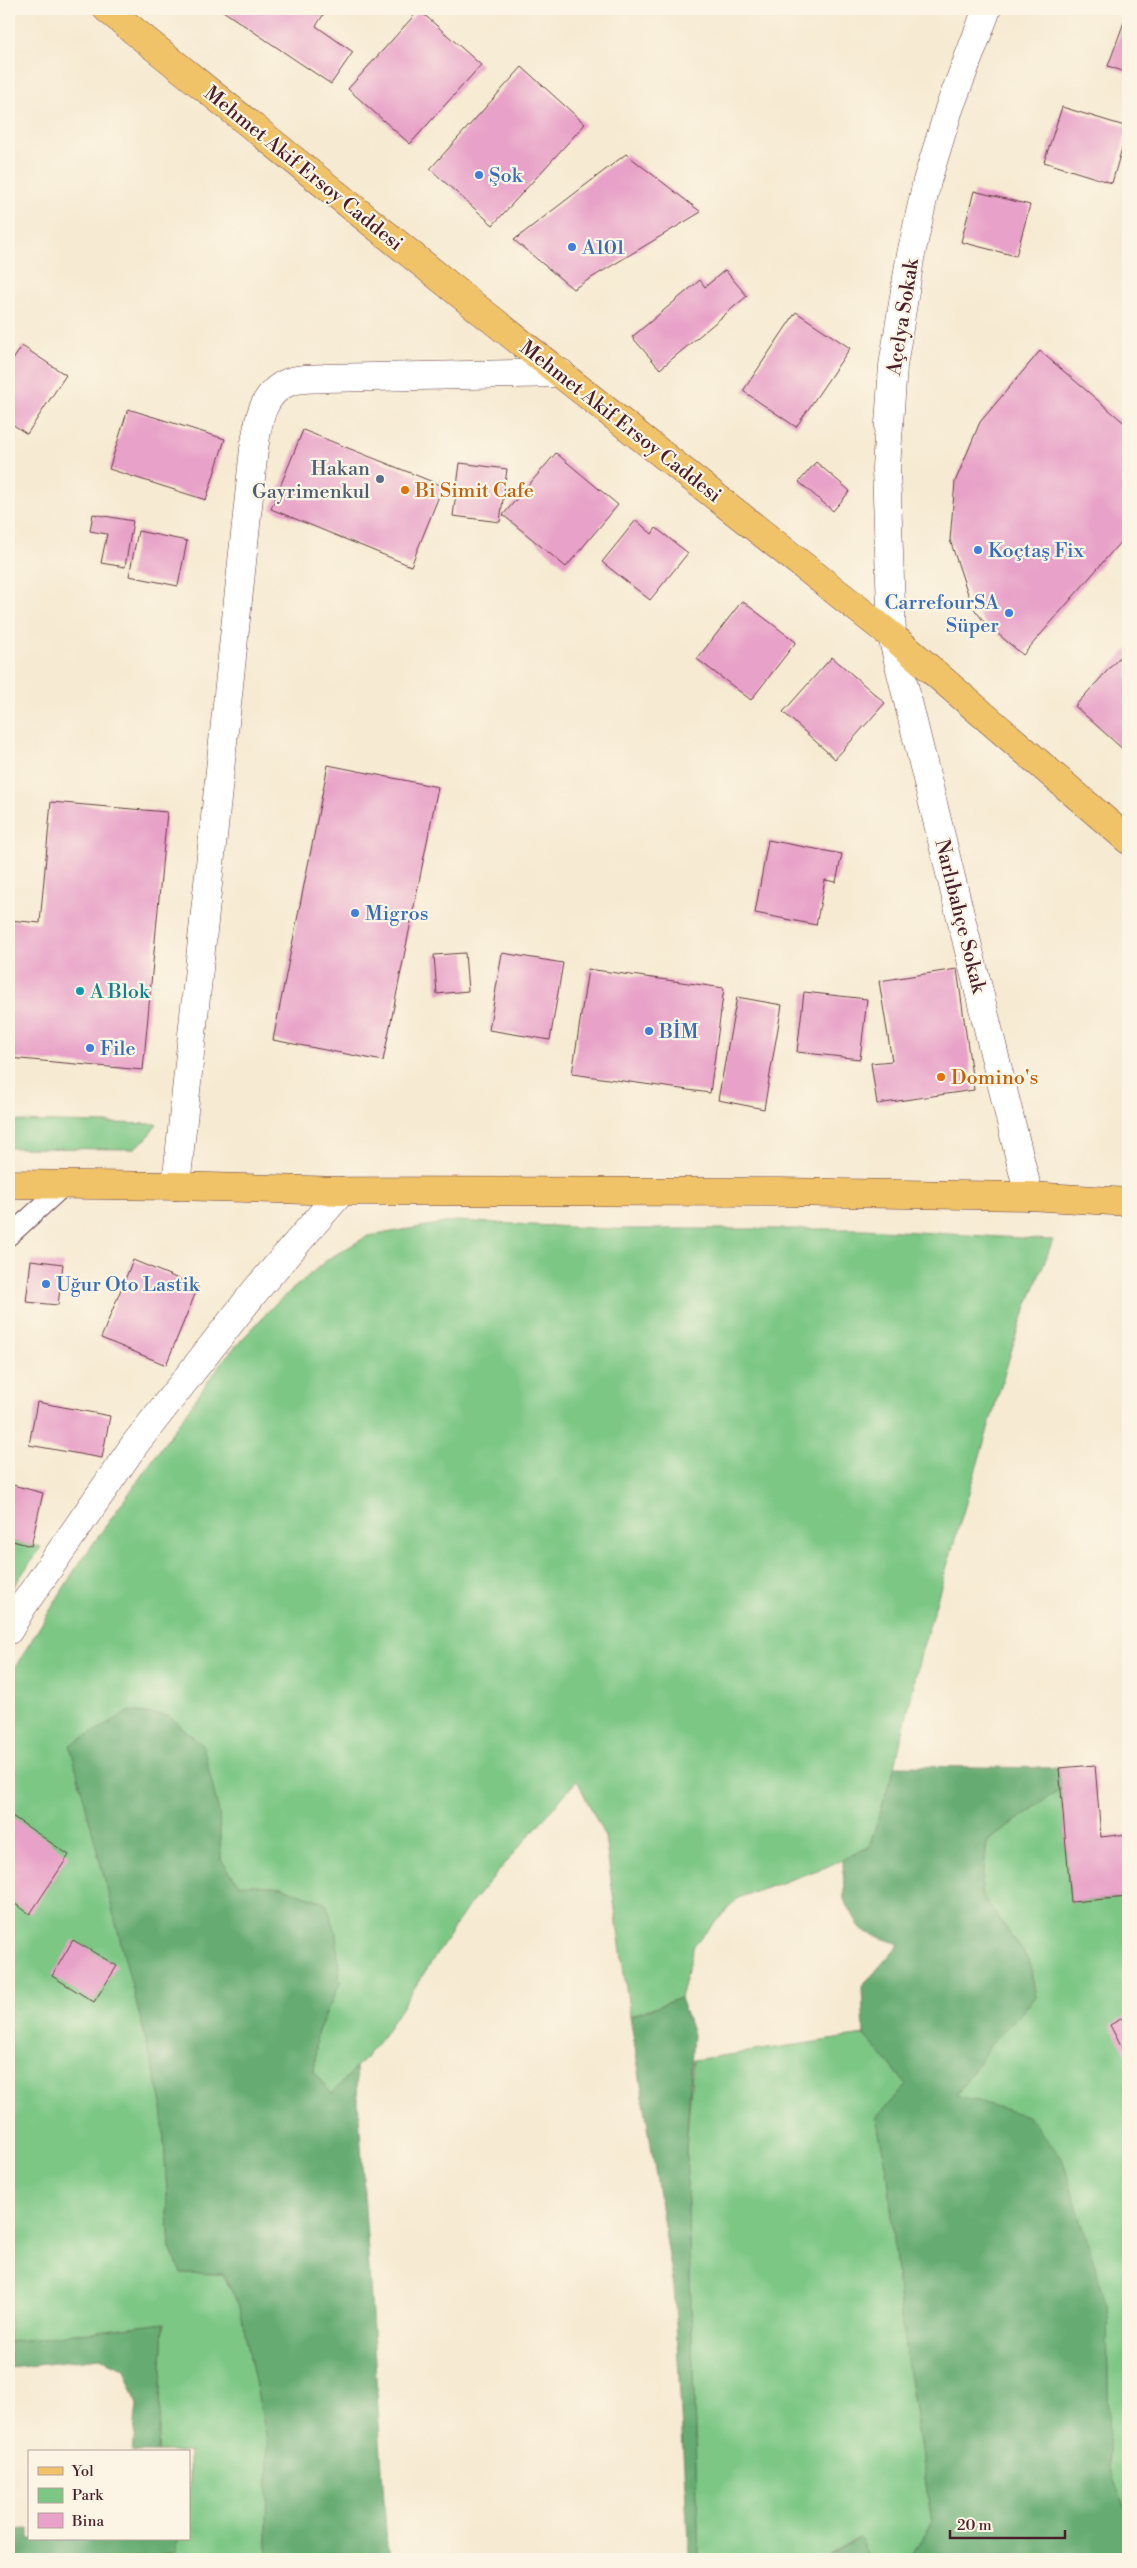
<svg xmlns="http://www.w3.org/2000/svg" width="1137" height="2568" font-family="'Libre Bodoni',serif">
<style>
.green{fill:#7dc785;stroke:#647358}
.forest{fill:#66ac72;stroke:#58664e}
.building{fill:#e8a1c8}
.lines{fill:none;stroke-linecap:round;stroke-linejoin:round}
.service-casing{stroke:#643d44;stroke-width:21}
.minor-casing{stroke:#643d44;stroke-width:29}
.primary-casing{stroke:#643d44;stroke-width:29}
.service{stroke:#fff;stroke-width:19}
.minor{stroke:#fff;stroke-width:28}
.primary{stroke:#f1c369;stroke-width:28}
.shop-dot{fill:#3f7fe0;stroke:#fcf5e5;stroke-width:2}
.service-dot{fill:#5c6f8a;stroke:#fcf5e5;stroke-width:2}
.food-dot{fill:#e8710a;stroke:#fcf5e5;stroke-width:2}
.culture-dot{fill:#0f9aa8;stroke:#fcf5e5;stroke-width:2}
.labels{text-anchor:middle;stroke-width:4.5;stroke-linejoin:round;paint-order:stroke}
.street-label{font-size:20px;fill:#4a1f2b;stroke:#fcf5e5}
.shop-label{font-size:20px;fill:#366cbe;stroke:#fcf5e5;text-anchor:start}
.service-label{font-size:20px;fill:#4e5e75;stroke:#fcf5e5;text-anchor:end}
.food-label{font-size:20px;fill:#c56008;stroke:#fcf5e5;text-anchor:start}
.culture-label{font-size:20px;fill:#0d838f;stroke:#fcf5e5;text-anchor:start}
</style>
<rect width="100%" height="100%" fill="#fcf5e5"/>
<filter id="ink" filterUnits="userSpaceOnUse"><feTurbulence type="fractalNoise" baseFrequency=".02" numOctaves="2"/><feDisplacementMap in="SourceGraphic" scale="10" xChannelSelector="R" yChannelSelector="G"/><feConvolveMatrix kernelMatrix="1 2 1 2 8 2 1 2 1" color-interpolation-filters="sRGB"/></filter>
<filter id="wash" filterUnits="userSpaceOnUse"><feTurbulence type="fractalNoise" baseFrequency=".0096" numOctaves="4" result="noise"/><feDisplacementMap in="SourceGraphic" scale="20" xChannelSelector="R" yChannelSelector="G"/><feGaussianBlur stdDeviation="1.12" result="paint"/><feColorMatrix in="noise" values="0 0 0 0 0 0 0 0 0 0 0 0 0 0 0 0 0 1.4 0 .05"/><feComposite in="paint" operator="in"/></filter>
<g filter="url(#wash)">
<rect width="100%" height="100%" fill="#f6ead2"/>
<g class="green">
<polygon points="9,1121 157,1124 147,1138 133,1149 9,1148"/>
<polygon points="456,1221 610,1229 864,1229 1053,1240 1017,1332 921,1653 895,1766 869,1847 826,1867 738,1898 694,1945 680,1998 630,2016 605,1837 577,1780 467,1908 378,2043 332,2094 314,2073 317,2033 340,1982 283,1887 239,1884 221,1860 219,1813 122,1943 162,2103 170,2248 181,2273 223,2274 240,2307 268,2445 267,2549 273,2559 131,2559 176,2552 177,2539 189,2539 189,2452 158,2452 164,2323 9,2342 9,1677 76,1568 224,1359 275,1304 328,1259 368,1236"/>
<polygon points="9,1540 41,1547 9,1593"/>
<polygon points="1061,1788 1071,1902 1128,1897 1128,2516 1109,2468 1107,2305 957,2095 991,2044 1036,1997 1029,1960 981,1894 987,1842"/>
<polygon points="864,2035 907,2084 876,2118 888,2175 902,2326 932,2523 910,2559 868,2559 858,2538 829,2554 828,2559 699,2559 686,2148 693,2060"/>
</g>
<g class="forest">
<polygon points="130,1711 169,1716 203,1745 219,1813 221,1860 239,1884 283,1887 326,1903 336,1932 340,1983 317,2033 314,2073 332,2094 356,2068 387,2547 395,2559 273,2559 267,2549 268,2445 240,2308 223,2274 181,2273 170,2248 162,2103 70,1745"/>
<polygon points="895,1766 1059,1768 1061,1788 987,1842 981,1894 1029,1960 1036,1997 991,2044 957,2095 1028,2116 1062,2158 1107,2305 1109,2468 1128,2516 1128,2559 910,2559 932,2523 902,2326 888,2175 876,2118 907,2084 864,2035 862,1987 899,1944 862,1931 844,1899 843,1859 869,1847"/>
<polygon points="680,1998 693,2034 686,2148 699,2559 689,2559 674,2287 630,2016"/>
<polygon points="164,2323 158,2452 132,2452 137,2404 124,2369 101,2358 9,2368 9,2342"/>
<polygon points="29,2529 29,2539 177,2539 176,2552 131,2559 9,2559 9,2530"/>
<polygon points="859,2538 868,2559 828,2559 829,2555"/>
</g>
<g id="blocks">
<g class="building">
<polygon points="220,9 327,9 316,26 353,52 331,84"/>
<polygon points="419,10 481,65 410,144 348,89"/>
<polygon points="1128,11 1128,73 1108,66"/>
<polygon points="522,67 585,124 493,225 430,169"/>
<polygon points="1062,107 1128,127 1112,183 1044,162"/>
<polygon points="626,154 701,212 573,289 514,240"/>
<polygon points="974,191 1030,205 1016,256 961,242"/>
<polygon points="725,270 747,296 660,369 632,337 700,280 705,287"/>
<polygon points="796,312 850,348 796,427 743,391"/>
<polygon points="22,346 66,375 27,434 9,422 9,366"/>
<polygon points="1040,351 1128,426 1128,533 1023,655 985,623 972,606 950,540 955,482 980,422"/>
<polygon points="128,409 225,439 206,500 109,469"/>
<polygon points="303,430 443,486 411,566 271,509"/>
<polygon points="556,453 618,505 566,567 503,515"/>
<polygon points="816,462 850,491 833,511 799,482"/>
<polygon points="460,463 507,469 500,522 453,516"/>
<polygon points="93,514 133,521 125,567 101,563 107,534 90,531"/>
<polygon points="636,520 652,534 656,528 688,553 650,600 602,562"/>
<polygon points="138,531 187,541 178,586 129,576"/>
<polygon points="742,601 796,642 751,700 697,659"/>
<polygon points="1128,648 1128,752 1127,753 1075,706"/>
<polygon points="832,657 885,703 835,759 783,712"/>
<polygon points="328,765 438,787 383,1061 273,1040"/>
<polygon points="51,802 167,812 143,1070 9,1058 9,920 40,923"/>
<polygon points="768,840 842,854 836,882 825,880 816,925 755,913"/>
<polygon points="465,953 468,991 437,994 434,955"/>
<polygon points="502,953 563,963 550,1040 489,1030"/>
<polygon points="588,969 724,988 710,1093 572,1074"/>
<polygon points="957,969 974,1090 877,1104 871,1063 892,1061 879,981"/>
<polygon points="804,992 867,999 860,1059 797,1052"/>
<polygon points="737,997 782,1005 764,1109 718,1100"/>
<polygon points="31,1260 63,1264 58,1305 26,1302"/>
<polygon points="133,1260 198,1287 166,1365 101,1338"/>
<polygon points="37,1402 110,1416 102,1458 29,1445"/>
<polygon points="9,1484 43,1493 31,1546 9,1540"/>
<polygon points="1095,1765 1101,1837 1128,1834 1128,1897 1071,1902 1059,1768"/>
<polygon points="9,1814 69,1855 30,1914 9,1900"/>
<polygon points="73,1940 117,1966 94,2002 52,1976"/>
<polygon points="1128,2015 1128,2060 1110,2025"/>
</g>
</g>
</g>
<g filter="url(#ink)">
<use href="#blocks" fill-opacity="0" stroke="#643d44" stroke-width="1"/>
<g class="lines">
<g class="service-casing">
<polyline id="service" points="9,1236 65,1185"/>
</g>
<g class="minor-casing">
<g id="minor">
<polyline points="987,9 949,109 927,181 910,259 893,366 886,468 892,636 1029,1196"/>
<path d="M176,1186L254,449C258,423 261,393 289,382C299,378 314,379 325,378L561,373"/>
<polyline points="9,1630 22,1607 135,1444 256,1290 342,1191"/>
</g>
</g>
<g class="primary-casing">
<g id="primary">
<polyline points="107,9 476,307 892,636 1128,840"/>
<polyline points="9,1184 176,1186 342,1191 780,1192 1029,1196 1128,1202"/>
</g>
</g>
<use href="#service" class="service"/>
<use href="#minor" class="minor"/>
<use href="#primary" class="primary"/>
</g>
</g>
<g class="shop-dot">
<circle cx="479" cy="175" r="5"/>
<circle cx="572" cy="247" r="5"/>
<circle cx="978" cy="550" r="5"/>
<circle cx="1009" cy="613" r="5"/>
<circle cx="355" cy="913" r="5"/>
<circle cx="649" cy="1031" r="5"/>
<circle cx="90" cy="1048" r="5"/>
<circle cx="46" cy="1284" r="5"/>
</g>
<circle class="service-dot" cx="380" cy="479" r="5"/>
<g class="food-dot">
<circle cx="405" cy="490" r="5"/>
<circle cx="941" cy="1077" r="5"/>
</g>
<circle class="culture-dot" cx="80" cy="991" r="5"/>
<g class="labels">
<g class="street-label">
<text transform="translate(304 168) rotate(39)" y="7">Mehmet Akif Ersoy Caddesi</text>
<text transform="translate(902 317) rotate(-81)" y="7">Açelya Sokak</text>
<text transform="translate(621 421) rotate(38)" y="7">Mehmet Akif Ersoy Caddesi</text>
<text transform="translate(961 916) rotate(76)" y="7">Narlıbahçe Sokak</text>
</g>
<g class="shop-label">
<text x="489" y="182">Şok</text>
<text x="582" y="254">A101</text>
<text x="988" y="557">Koçtaş Fix</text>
<text x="999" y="609" text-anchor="end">CarrefourSA<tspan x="999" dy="23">Süper</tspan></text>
<text x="365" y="920">Migros</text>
<text x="659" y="1038">BİM</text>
<text x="100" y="1055">File</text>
<text x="56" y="1291">Uğur Oto Lastik</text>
</g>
<g class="service-label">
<text x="370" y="475">Hakan<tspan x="370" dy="23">Gayrimenkul</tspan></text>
</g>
<g class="food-label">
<text x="415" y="497">Bi Simit Cafe</text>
<text x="951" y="1084">Domino's</text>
</g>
<g class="culture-label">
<text x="90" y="998">A Blok</text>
</g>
</g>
<rect width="1137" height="2568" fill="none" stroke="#fcf5e5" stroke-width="30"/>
<rect x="28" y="2450" width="162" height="90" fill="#fcf5e5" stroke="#b59f9b"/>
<rect x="38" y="2467" width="25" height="8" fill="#f1c369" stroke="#b59f9b"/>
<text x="72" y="2476" font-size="15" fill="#4a1f2b">Yol</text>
<rect x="38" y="2488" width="25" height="15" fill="#7dc785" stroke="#b59f9b"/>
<text x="72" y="2500" font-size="15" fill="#4a1f2b">Park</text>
<rect x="38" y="2513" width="25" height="15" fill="#e8a1c8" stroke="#b59f9b"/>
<text x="72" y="2526" font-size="15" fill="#4a1f2b">Bina</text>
<path d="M950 2530v8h115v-8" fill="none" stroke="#4a1f2b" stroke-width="2.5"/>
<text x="957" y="2530" font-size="15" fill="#4a1f2b" stroke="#fcf5e5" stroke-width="4" paint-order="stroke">20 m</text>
</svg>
